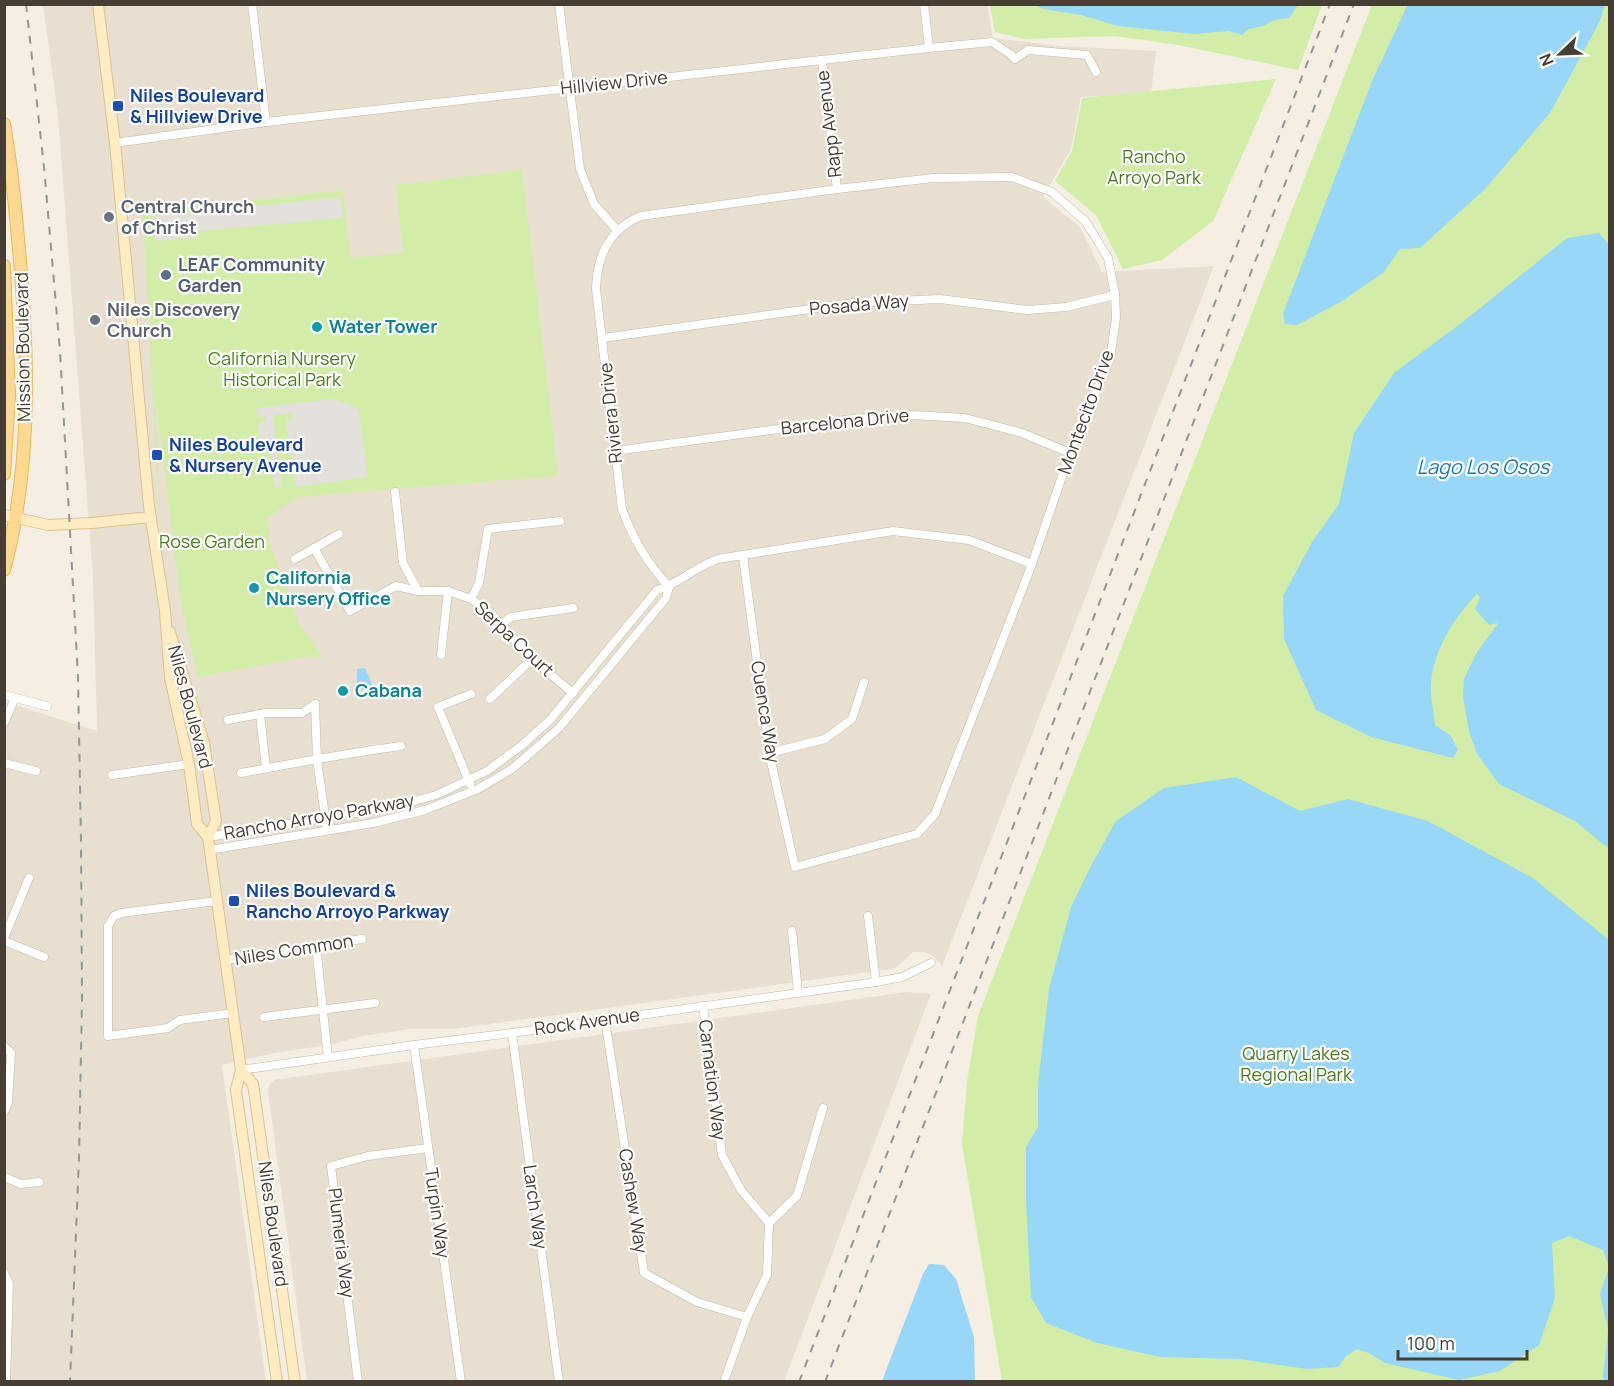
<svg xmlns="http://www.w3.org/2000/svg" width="1614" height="1386" font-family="Manrope,sans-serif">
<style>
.residential{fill:#e8dfd1}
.green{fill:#d2eda7}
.parking{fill:#e4e0dc}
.water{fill:#98d7f8}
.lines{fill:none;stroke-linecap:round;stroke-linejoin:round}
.minor-casing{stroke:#c3b8a8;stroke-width:9}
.secondary-casing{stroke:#dcc28f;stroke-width:12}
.primary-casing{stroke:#f0b755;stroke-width:14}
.minor{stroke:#fff;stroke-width:8}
.secondary{stroke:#ffecc2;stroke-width:10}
.primary{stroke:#ffd891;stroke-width:12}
.rail{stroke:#959595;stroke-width:2;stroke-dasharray:8 8;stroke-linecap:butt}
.transit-dot{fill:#1a4fb4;stroke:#fff;stroke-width:2}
.worship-dot{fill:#6b7280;stroke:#fff;stroke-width:2}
.service-dot{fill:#5c6f8a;stroke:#fff;stroke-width:2}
.culture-dot{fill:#0f9aa8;stroke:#fff;stroke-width:2}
.labels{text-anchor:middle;stroke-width:4.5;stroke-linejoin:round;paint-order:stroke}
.street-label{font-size:18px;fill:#463d33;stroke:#fff}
.transit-label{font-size:18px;font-weight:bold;fill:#164399;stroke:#fff;text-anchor:start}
.park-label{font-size:18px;fill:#4a7e20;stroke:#fff}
.worship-label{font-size:18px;font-weight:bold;fill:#5b616d;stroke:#fff;text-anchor:start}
.service-label{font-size:18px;font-weight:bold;fill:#4e5e75;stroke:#fff;text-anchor:start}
.culture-label{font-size:18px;font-weight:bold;fill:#0d838f;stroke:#fff;text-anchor:start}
.water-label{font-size:20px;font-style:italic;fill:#1f7aac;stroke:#fff}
</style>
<rect width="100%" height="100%" fill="#f4eee3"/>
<g class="residential">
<polygon points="987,4 993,38 1058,46 1156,51 1151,94 1081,97 1071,149 1043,197 1080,227 1102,272 1214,266 942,966 934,957 925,952 913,952 897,967 891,969 454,1029 410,1029 362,1036 334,1044 274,1053 222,1065 266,1381 5,1382 5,702 97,731 93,577 58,115 43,5"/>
<polygon points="907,992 931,994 784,1381 307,1381 268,1092 269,1085 274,1080"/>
</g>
<g class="green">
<polygon points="990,5 1322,5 1298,70 1178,45 1115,36 1024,39 995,32"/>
<polygon points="1372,5 1609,5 1609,1381 1002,1382 962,1144 967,1082 978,1016"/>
<polygon points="1276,79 1213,221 1162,260 1123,269 1096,215 1055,181 1072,151 1082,98"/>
<polygon points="522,170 558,476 297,497 268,517 269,542 299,623 323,657 306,657 198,677 181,603 155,394 163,587 143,213 343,190 350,258 403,253 396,185"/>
</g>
<g class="parking">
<polygon points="340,197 343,218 198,231 198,237 155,241 152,217"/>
<polygon points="333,399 349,404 359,410 368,477 296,487 286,420 293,418 293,413 275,415 273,417 282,487 275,488 269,442 261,446 257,425 266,420 265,416 257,417 256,408"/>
</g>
<g class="water">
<polygon points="1408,4 1605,5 1599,23 1550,113 1486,188 1420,248 1400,249 1384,272 1344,300 1297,325 1285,324 1283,314 1372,81"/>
<polygon points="1034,5 1298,5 1289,18 1274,20 1263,26 1248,29 1242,35 1229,31 1194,34 1118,26 1081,15 1043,9"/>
<path d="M1599,233L1610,246L1609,849L1575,821L1499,784L1477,754L1469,731L1463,697L1464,679L1477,652L1497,625V623L1489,625L1475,609L1480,598L1477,594C1454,618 1434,649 1431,683C1430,697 1434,712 1435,725L1450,735L1458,750L1453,758L1371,737L1316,710L1284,639L1283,596L1312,542L1339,504L1354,433L1394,373L1464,321L1567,238Z"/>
<polygon points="365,668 374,688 357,691 357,669"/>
<polygon points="1236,777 1300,811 1348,799 1428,821 1533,878 1609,940 1609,1267 1603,1250 1569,1236 1552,1243 1555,1298 1539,1345 1500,1371 1459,1380 1385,1363 1369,1353 1357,1349 1346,1356 1338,1367 1307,1369 1239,1359 1161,1357 1097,1343 1046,1323 1031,1297 1026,1201 1026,1147 1038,1127 1038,1084 1049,989 1071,907 1092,864 1116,821 1164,788"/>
<polygon points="929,1264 944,1265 956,1279 974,1337 975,1381 882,1381 923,1274"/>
<polygon points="1609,1267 1610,1381 1605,1382 1603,1377 1608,1330 1600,1294"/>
</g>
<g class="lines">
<g class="minor-casing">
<g id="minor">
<polyline points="252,4 266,122"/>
<polyline points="559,4 580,169 594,204 617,230"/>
<polyline points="924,4 929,48"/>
<polyline points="822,60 837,189"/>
<polyline points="115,143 266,122 929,48 992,42 1010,54 1015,59 1028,50 1087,55 1096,72"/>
<polyline points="603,338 853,303 940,299 1027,310 1066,307 1115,295"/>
<polyline points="615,451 853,419 912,415 965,418 1022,433 1070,453"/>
<polyline points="395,492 403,563 418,591"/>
<polyline points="314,548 350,611 396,586 418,591 448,591 471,599 490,612 532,659 573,693"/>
<polyline points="295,559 339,534"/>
<path d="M669,587C646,561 634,541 622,509L596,289C597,256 609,229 641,216L837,189L933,178L1012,177L1052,192L1086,222L1108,258L1115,295L1116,318L1110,359L1070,453L1032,564L935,814L917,834L795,867L769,753L743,556"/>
<polyline points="471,599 479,583 488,529 560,521"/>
<polyline points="502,624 511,617 573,608"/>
<polyline points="441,655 448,591"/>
<polyline points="4,695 47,706"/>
<polyline points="490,699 532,659"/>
<polyline points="315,704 317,760 327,830"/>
<polyline points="260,714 266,768"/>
<polyline points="228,720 265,713 302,713 315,704"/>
<polyline points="4,723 15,698"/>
<polyline points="769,753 825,739 852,719 864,682"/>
<polyline points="4,763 36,771"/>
<path d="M241,773C295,763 348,753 401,746"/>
<polyline points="112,775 189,764"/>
<polyline points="470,784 438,707 471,694"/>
<path d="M208,837L397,806L436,795L487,771L521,746L550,720L657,590C679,584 695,567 718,559L893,531L969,540L1032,564"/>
<polyline points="209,850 373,823 425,810 478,789 512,769 559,728 666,598 669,587"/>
<polyline points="217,901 121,913 114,916 108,926 108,1036 168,1028 180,1020 233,1013"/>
<polyline points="868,916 876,982"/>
<polyline points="792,931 798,992"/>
<polyline points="4,938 29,878"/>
<polyline points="4,941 44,957"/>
<polyline points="316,946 328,1057"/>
<polyline points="226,960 362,939"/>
<polyline points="703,1006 722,1155 741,1190 769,1223 767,1275 747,1317 724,1382"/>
<polyline points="264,1017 375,1003"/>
<polyline points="605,1019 644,1273 697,1302 747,1317"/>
<polyline points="512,1033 559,1382"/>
<polyline points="414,1045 461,1382"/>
<polyline points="4,1046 11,1053 8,1103 4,1112"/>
<polyline points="241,1070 414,1045 512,1033 876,982 902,977 931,963"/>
<polyline points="4,1177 21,1184 39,1182"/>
<polyline points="769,1223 797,1196 823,1108"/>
<polyline points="4,1273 9,1284 6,1382"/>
<polyline points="358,1382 331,1166 368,1156 428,1148"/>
</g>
</g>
<g class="secondary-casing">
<g id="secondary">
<polyline points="98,4 115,143 149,506 165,611 170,678 189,764 197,824 208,837 241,1070 236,1090 277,1382"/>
<polyline points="4,515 48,525 92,523 151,517"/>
<polyline points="170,632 204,743 216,821 208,837"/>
<polyline points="241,1070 253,1084 295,1382"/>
</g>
</g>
<g class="primary-casing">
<g id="primary">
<path d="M4,124C10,158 14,193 17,228C28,341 34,459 4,570"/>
<polyline points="4,266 9,395 4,474"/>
</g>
</g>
<use href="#minor" class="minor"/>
<use href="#secondary" class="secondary"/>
<use href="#primary" class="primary"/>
<g class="rail">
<polyline points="26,4 44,167 60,351 78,677 81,840 82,999 79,1158 70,1382"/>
<polyline points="799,1382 1330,4"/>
<polyline points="825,1382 1354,4"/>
</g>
</g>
<g class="transit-dot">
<rect x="112" y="100" width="12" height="12" rx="3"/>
<rect x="151" y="449" width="12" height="12" rx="3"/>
<rect x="228" y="895" width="12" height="12" rx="3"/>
</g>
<g class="worship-dot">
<circle cx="109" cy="217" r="6"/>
<circle cx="95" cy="320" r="6"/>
</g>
<circle class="service-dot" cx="166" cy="275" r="6"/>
<g class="culture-dot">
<circle cx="317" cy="327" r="6"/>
<circle cx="254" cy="588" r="6"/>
<circle cx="343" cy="691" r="6"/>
</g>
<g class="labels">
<g class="street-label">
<text transform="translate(614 83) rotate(-6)" y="6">Hillview Drive</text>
<text transform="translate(829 124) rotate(-97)" y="6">Rapp Avenue</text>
<text transform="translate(859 305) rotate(-5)" y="6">Posada Way</text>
<text transform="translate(23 347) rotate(-91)" y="6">Mission Boulevard</text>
<text transform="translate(1086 412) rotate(-70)" y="6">Montecito Drive</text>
<text transform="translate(611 413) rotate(-96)" y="6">Riviera Drive</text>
<text transform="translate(845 422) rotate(-6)" y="6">Barcelona Drive</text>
<text transform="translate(514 639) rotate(43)" y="6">Serpa Court</text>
<text transform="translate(190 707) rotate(75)" y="6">Niles Boulevard</text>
<text transform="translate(765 712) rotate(81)" y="6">Cuenca Way</text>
<text transform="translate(319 817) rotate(-10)" y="6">Rancho Arroyo Parkway</text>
<text transform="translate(294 950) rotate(-9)" y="6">Niles Common</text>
<text transform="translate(587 1022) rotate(-8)" y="6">Rock Avenue</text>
<text transform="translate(712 1080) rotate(83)" y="6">Carnation Way</text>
<text transform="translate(633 1201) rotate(81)" y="6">Cashew Way</text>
<text transform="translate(535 1207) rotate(82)" y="6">Larch Way</text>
<text transform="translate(437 1213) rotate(82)" y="6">Turpin Way</text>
<text transform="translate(273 1224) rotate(82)" y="6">Niles Boulevard</text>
<text transform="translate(341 1243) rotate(83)" y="6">Plumeria Way</text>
</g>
<g class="transit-label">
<text x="130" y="102">Niles Boulevard<tspan x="130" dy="21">&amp; Hillview Drive</tspan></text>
<text x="169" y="451">Niles Boulevard<tspan x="169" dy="21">&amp; Nursery Avenue</tspan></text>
<text x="246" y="897">Niles Boulevard &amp;<tspan x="246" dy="21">Rancho Arroyo Parkway</tspan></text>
</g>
<g class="park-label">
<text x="1154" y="163">Rancho<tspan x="1154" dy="21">Arroyo Park</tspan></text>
<text x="282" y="365">California Nursery<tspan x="282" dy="21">Historical Park</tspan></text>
<text x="212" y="548">Rose Garden</text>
<text x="1296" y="1060">Quarry Lakes<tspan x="1296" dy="21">Regional Park</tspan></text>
</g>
<g class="worship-label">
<text x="121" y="213">Central Church<tspan x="121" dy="21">of Christ</tspan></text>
<text x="107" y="316">Niles Discovery<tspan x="107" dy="21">Church</tspan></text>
</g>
<g class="service-label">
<text x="178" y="271">LEAF Community<tspan x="178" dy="21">Garden</tspan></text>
</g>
<g class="culture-label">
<text x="329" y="333">Water Tower</text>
<text x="266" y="584">California<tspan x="266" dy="21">Nursery Office</tspan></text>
<text x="355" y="697">Cabana</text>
</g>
<g class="water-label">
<text x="1483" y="474">Lago Los Osos</text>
</g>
</g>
<rect width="1614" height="1386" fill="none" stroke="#463d33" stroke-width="12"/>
<g transform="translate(1560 54) rotate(247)" stroke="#ffffff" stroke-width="4.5" paint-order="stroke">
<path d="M0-4.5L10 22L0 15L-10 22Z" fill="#463d33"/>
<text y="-9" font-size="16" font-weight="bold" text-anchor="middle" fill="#463d33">N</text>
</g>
<path d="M1398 1350v9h129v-9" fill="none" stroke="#463d33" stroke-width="3"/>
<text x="1407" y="1350" font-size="18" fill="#463d33" stroke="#ffffff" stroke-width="4.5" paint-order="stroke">100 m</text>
</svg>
